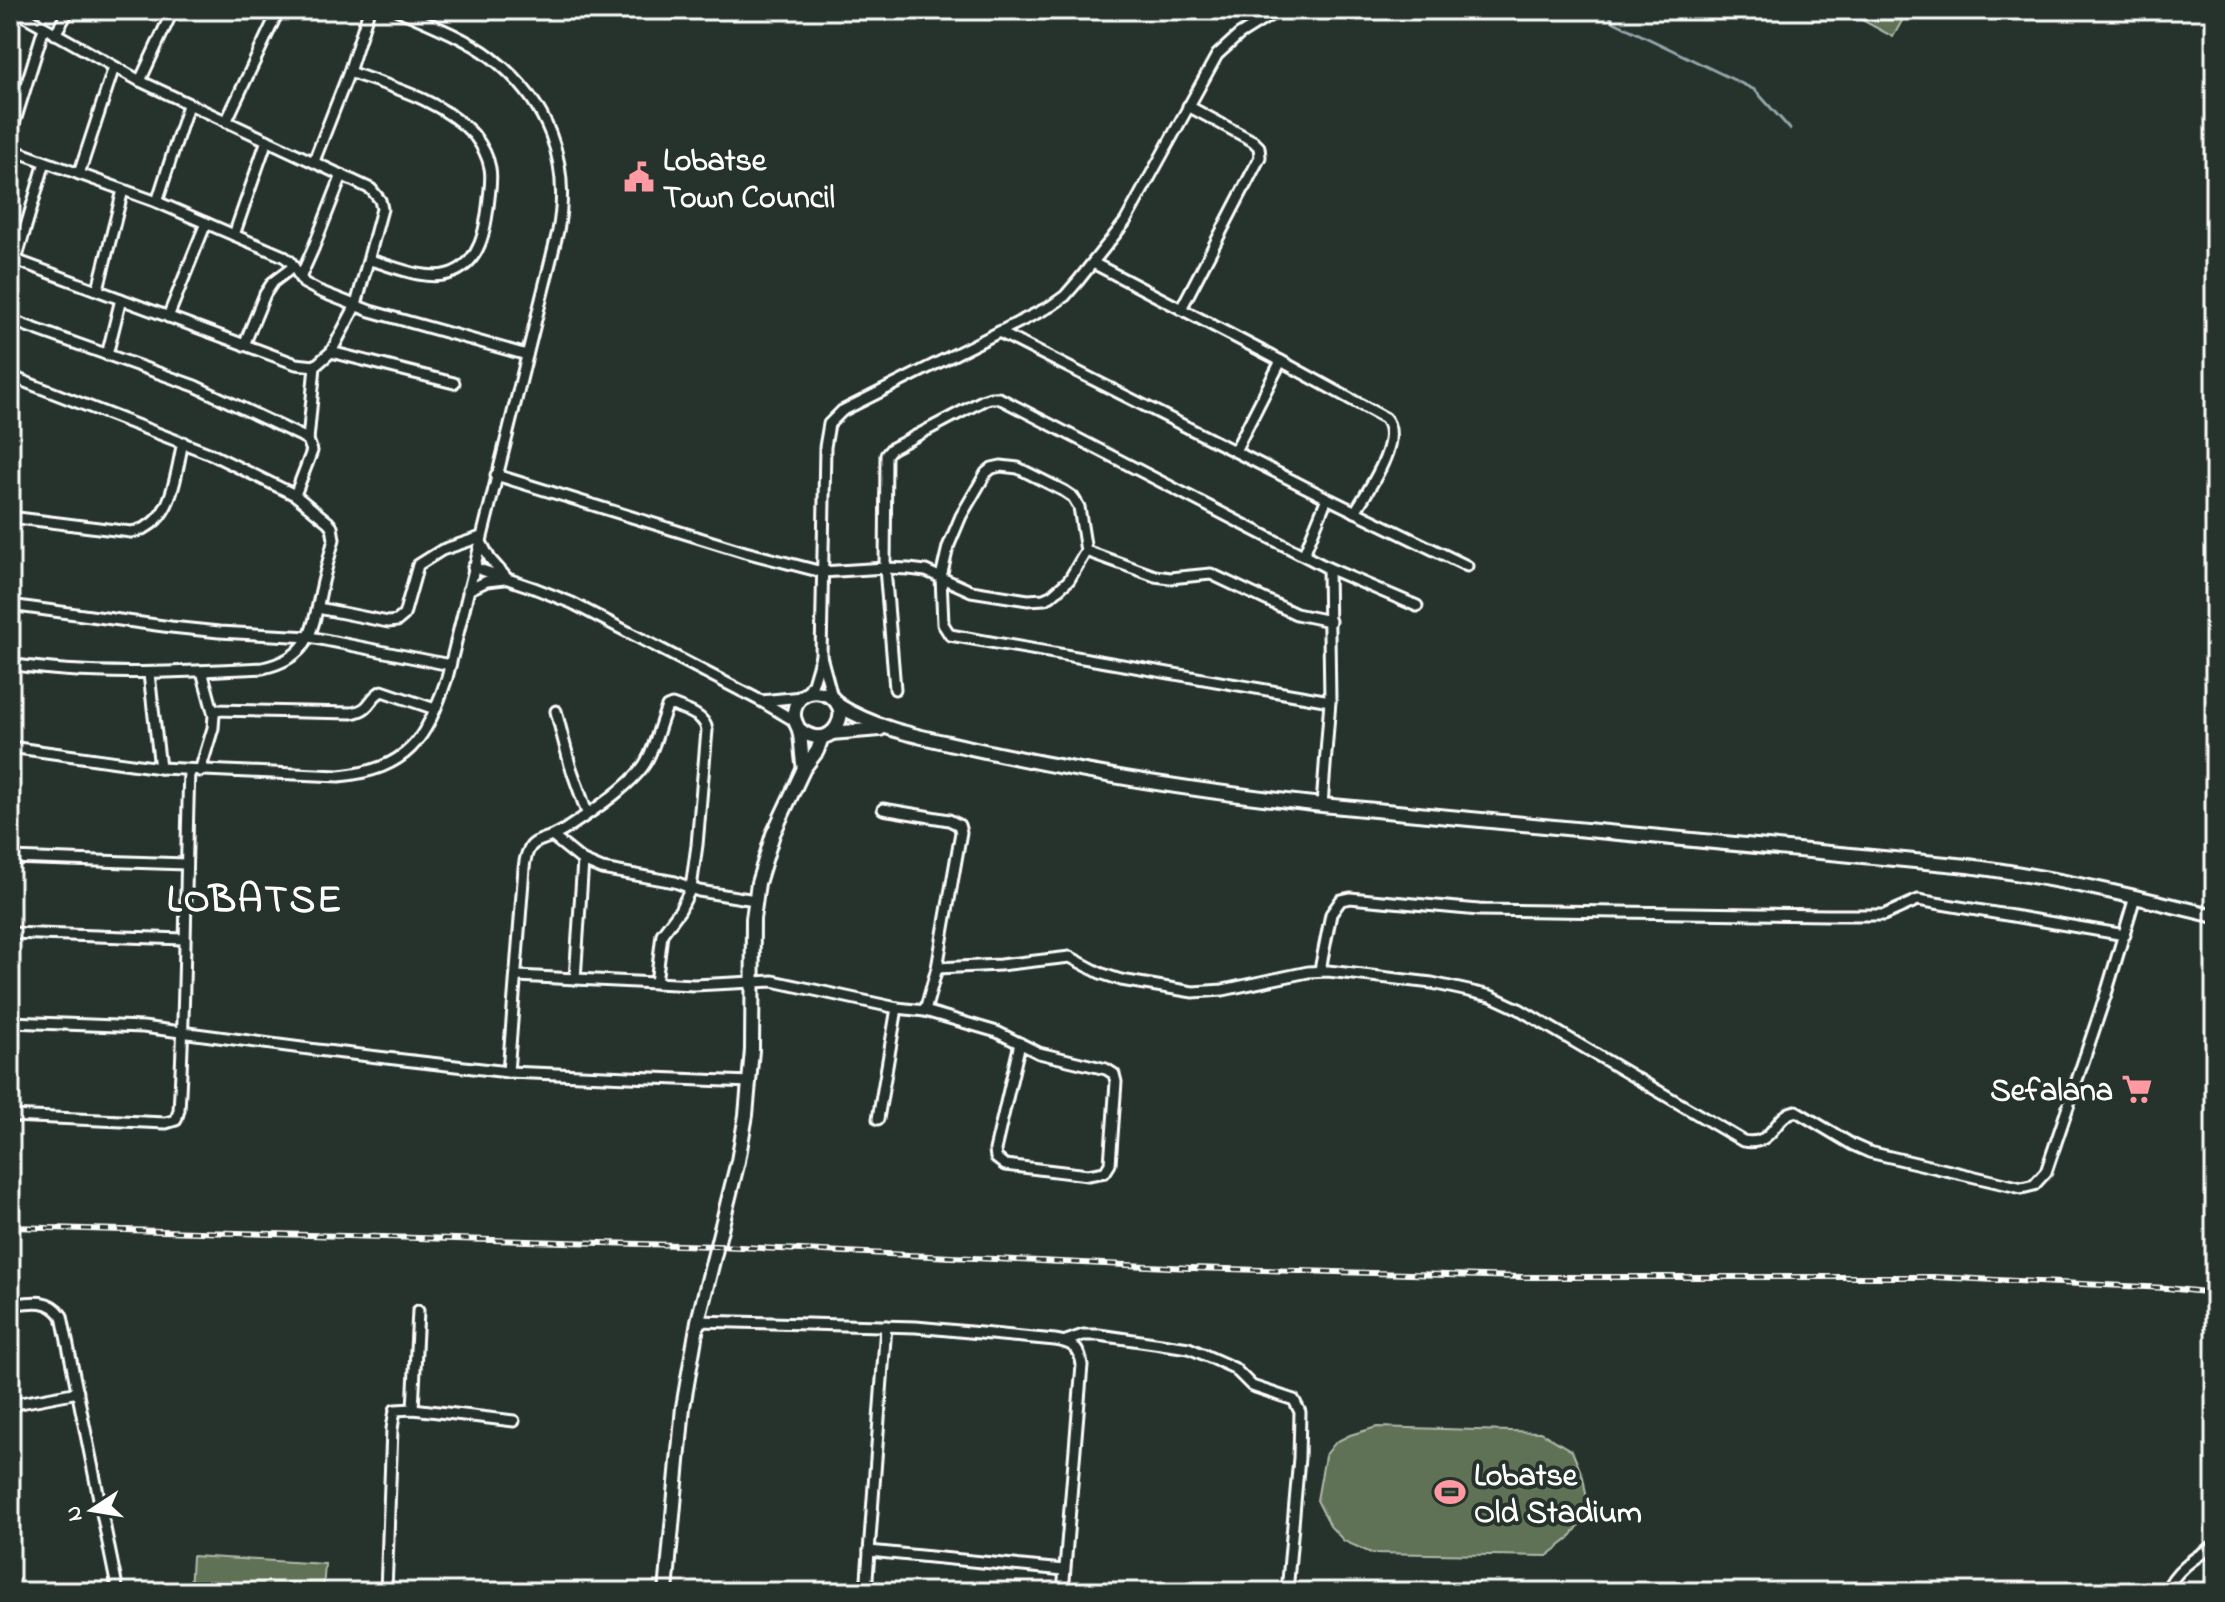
<svg xmlns="http://www.w3.org/2000/svg" width="2225" height="1602" font-family="'Indie Flower',sans-serif">
<style>
.pitch{fill:#617254;stroke:#b0b8aa;stroke-width:2}
.lines{fill:none;stroke-linecap:round;stroke-linejoin:round}
.stream{stroke:#94a6ab;stroke-width:3}
.minor-casing{stroke:#fff;stroke-width:15}
.major-casing{stroke:#fff;stroke-width:18}
.minor{stroke:#26332d;stroke-width:9}
.major{stroke:#26332d;stroke-width:12}
.rail-casing{stroke:#fff;stroke-width:6}
.rail{stroke:#26332d;stroke-width:3;stroke-dasharray:9;stroke-linecap:butt}
.labels{text-anchor:middle;stroke-width:8;stroke-linejoin:round;paint-order:stroke}
.poi-label{font-size:32px;font-weight:bold;fill:#fff;stroke:#26332d;text-anchor:start}
.district-label{font-size:40px;font-weight:bold;letter-spacing:2px;fill:#fff;stroke:#26332d}
</style>
<rect width="100%" height="100%" fill="#26332d"/>
<filter id="ink" filterUnits="userSpaceOnUse"><feTurbulence type="fractalNoise" baseFrequency=".0125" numOctaves="2"/><feDisplacementMap in="SourceGraphic" scale="16" xChannelSelector="R" yChannelSelector="G"/><feConvolveMatrix kernelMatrix="1 2 1 2 8 2 1 2 1" color-interpolation-filters="sRGB"/></filter>
<g filter="url(#ink)">
<g class="pitch">
<polygon points="1844,10 1908,10 1893,37"/>
<polygon points="1377,1427 1540,1432 1572,1451 1583,1477 1587,1499 1583,1520 1568,1540 1547,1556 1371,1553 1344,1541 1330,1526 1317,1500 1325,1456 1336,1442 1350,1435"/>
<polygon points="192,1556 325,1564 323,1592 190,1592"/>
</g>
<g class="lines">
<polyline class="stream" points="1606,10 1614,22 1755,90 1790,129"/>
<g class="minor-casing">
<g id="minor">
<polyline points="55,34 69,10"/>
<path d="M349,72C392,87 442,100 474,135C481,144 488,157 490,168C492,178 490,189 489,198C486,228 481,265 448,274C424,281 393,266 370,260"/>
<polyline points="140,81 173,10"/>
<polyline points="226,122 275,18"/>
<polyline points="10,137 44,28"/>
<polyline points="10,149 157,202 283,256 290,261 304,283 319,291 370,311 527,355"/>
<polyline points="314,161 349,72 369,10"/>
<polyline points="79,174 114,67"/>
<polyline points="157,202 188,105"/>
<polyline points="234,235 267,140"/>
<polyline points="10,258 296,364 315,366 331,352 356,305 382,209 380,200 371,189 140,81 14,10"/>
<polyline points="16,260 45,162"/>
<path d="M1093,263L1281,361L1385,418C1404,440 1368,490 1355,512"/>
<polyline points="300,278 313,249 342,175"/>
<polyline points="98,289 123,190"/>
<polyline points="1181,309 1260,157 1259,147 1253,141 1188,106"/>
<polyline points="168,317 206,223"/>
<polyline points="10,320 195,386 301,436 308,440 312,451 295,495"/>
<polyline points="999,332 1327,498 1467,566"/>
<polyline points="244,345 265,294 273,282 293,267"/>
<polyline points="331,352 454,383"/>
<polyline points="107,355 121,299"/>
<path d="M10,376L211,454L295,495L328,522L332,527L334,539C329,558 324,576 320,595C312,635 307,658 263,668C178,672 94,677 10,664"/>
<polyline points="308,440 315,366"/>
<polyline points="1235,451 1281,361"/>
<polyline points="496,475 745,552 822,572 885,568 909,569 926,571 971,591 1028,600 1044,599 1051,596 1069,580 1086,551 1079,507 1073,497 1064,491 1018,468 1001,466 992,468 986,473 961,516 948,547 941,577 943,624 950,635 1330,701"/>
<path d="M10,517L131,532C173,526 175,476 183,442"/>
<polyline points="480,540 490,559 505,576"/>
<polyline points="1086,551 1155,576 1170,578 1211,574 1296,614 1330,621"/>
<polyline points="1304,554 1327,498"/>
<polyline points="473,567 534,588 572,603 761,701 795,721"/>
<polyline points="1328,568 1417,606"/>
<polyline points="468,590 487,581 504,579"/>
<polyline points="10,605 171,627 219,632 310,637 450,665"/>
<polyline points="318,608 388,622 397,621 404,615 418,565 442,550 481,537"/>
<polyline points="821,656 832,697"/>
<polyline points="149,674 160,768"/>
<polyline points="895,689 885,568 886,455 891,449 984,400 990,398 999,398 1328,568 1330,701 1322,805"/>
<polyline points="806,694 813,683 821,656 825,447 829,424 842,411 1051,306 1065,296 1078,281 1125,222 1217,55 1239,35 1279,10"/>
<polyline points="761,701 802,697"/>
<path d="M214,710L352,713C373,709 368,698 382,691L435,709"/>
<polyline points="556,711 570,765 587,813"/>
<path d="M10,747L160,768L339,776C408,769 426,740 447,678L558,231C571,162 548,101 491,57C468,39 426,22 398,10"/>
<polyline points="200,771 213,728 214,715 202,671"/>
<polyline points="883,809 949,820 959,825 961,832 937,968 925,1011"/>
<polyline points="552,836 583,861 602,869 675,882 699,891 755,900"/>
<polyline points="10,858 186,864"/>
<polyline points="10,933 184,939"/>
<path d="M937,968L1000,965L1070,957L1100,973L1121,980L1193,992L1223,990L1308,972L1328,971L1432,983L1491,996L1519,1009L1743,1141C1775,1147 1773,1115 1796,1111L1853,1145L1869,1152L2022,1188L2034,1185L2046,1172L2106,994L2135,897"/>
<polyline points="1320,970 1331,914 1341,900 1350,898 1479,910 1829,915 1884,915 1918,900 2125,935"/>
<polyline points="517,976 694,985 773,981 897,1008 925,1011 997,1032 1039,1053 1106,1069 1114,1074 1116,1082 1110,1164 1105,1172 1088,1175 1005,1165 996,1158 995,1150 1020,1043"/>
<polyline points="575,979 583,861"/>
<polyline points="10,1022 143,1027 317,1050 508,1072 750,1082"/>
<path d="M508,1072L524,868C528,833 542,845 566,829C588,814 635,784 647,760C656,744 659,725 667,707L672,705C685,710 705,715 707,730L697,845L691,888L680,910L662,934L656,983"/>
<path d="M10,1116L166,1123L176,1120L179,1110C186,997 185,884 189,771"/>
<polyline points="878,1119 897,1008"/>
<path d="M10,1305C30,1302 49,1297 62,1316L118,1592"/>
<path d="M698,1321L916,1327L1055,1340C1071,1342 1080,1348 1082,1365L1063,1592"/>
<polyline points="1066,1341 1083,1335 1099,1335 1189,1348 1234,1368 1252,1386 1294,1400 1300,1412 1299,1458 1287,1592"/>
<polyline points="10,1405 78,1392"/>
<polyline points="413,1409 418,1311"/>
<polyline points="869,1551 1064,1570"/>
<polyline points="386,1592 392,1429 395,1410 413,1409 514,1421"/>
<polyline points="866,1592 886,1326"/>
<path d="M2166,1592C2174,1570 2196,1557 2215,1545"/>
</g>
</g>
<g class="major-casing">
<g id="major">
<path d="M838,705C880,731 924,737 971,748C1087,774 1204,792 1322,805L1968,866C2052,877 2133,896 2215,916"/>
<path d="M799,729C811,739 828,742 837,726C855,694 797,676 794,713C793,720 797,724 799,730C802,742 801,756 804,768"/>
<polyline points="831,733 880,729"/>
<polyline points="666,1592 683,1407 698,1321 738,1161 746,1115 752,1050 753,919 758,883 773,834 804,768 817,751 822,737"/>
</g>
</g>
<use href="#minor" class="minor"/>
<use href="#major" class="major"/>
<g class="rail-casing">
<polyline id="rail" points="10,1227 717,1246 1191,1268 1522,1277 1934,1277 2167,1288 2215,1293"/>
</g>
<use href="#rail" class="rail"/>
</g>
</g>
<defs>
<g id="civic-bare" transform="scale(2.4)"><path d="M-.6-6.5H3V-4.5H.6V-3L4-1V1h2V6H-6V1h2V-1L-.6-3ZM-1.2 2.5V6h2.4V2.5Z" fill="#ff9aa2" stroke="#26332d" stroke-width="2.5" paint-order="stroke"/></g>
<g id="supermarket-bare" transform="scale(2.4)"><path d="M-6-5.5h2.5l.6 2H6L4.5 2H-2.5L-4.4-4H-6ZM-1.5 3.2a1.3 1.3 0 1 0 .1 0ZM3 3.2a1.3 1.3 0 1 0 .1 0Z" fill="#ff9aa2" stroke="#26332d" stroke-width="2.5" paint-order="stroke"/></g>
<g id="stadium-bare" transform="scale(2.4)"><path d="M0-5a6.5 5 0 1 0 0 10a6.5 5 0 1 0 0-10ZM-3.5-1.8h7v3.6h-7Z" fill="#ff9aa2" stroke="#26332d" stroke-width="2.5" paint-order="stroke"/></g>
</defs>
<g fill-rule="evenodd">
<use href="#civic-bare" x="639" y="177"/>
<use href="#supermarket-bare" x="2137" y="1089"/>
<use href="#stadium-bare" x="1450" y="1492"/>
</g>
<g class="labels">
<g class="poi-label">
<text x="663" y="170">Lobatse<tspan x="663" dy="37">Town Council</tspan></text>
<text x="2113" y="1100" text-anchor="end">Sefalana</text>
<text x="1474" y="1485">Lobatse<tspan x="1474" dy="37">Old Stadium</tspan></text>
</g>
<g class="district-label">
<text x="255" y="911">LOBATSE</text>
</g>
</g>
<rect width="2225" height="1602" fill="none" stroke="#26332d" stroke-width="40"/>
<rect x="20" y="20" width="2185" height="1562" fill="none" stroke="#fff" stroke-width="3" filter="url(#ink)"/>
<g transform="translate(92 1510) rotate(258)" stroke="#26332d" stroke-width="6" paint-order="stroke">
<path d="M0-6L14 30L0 20L-14 30Z" fill="#ffffff"/>
<text y="-12" font-size="22" font-weight="bold" text-anchor="middle" fill="#ffffff">N</text>
</g>
</svg>
